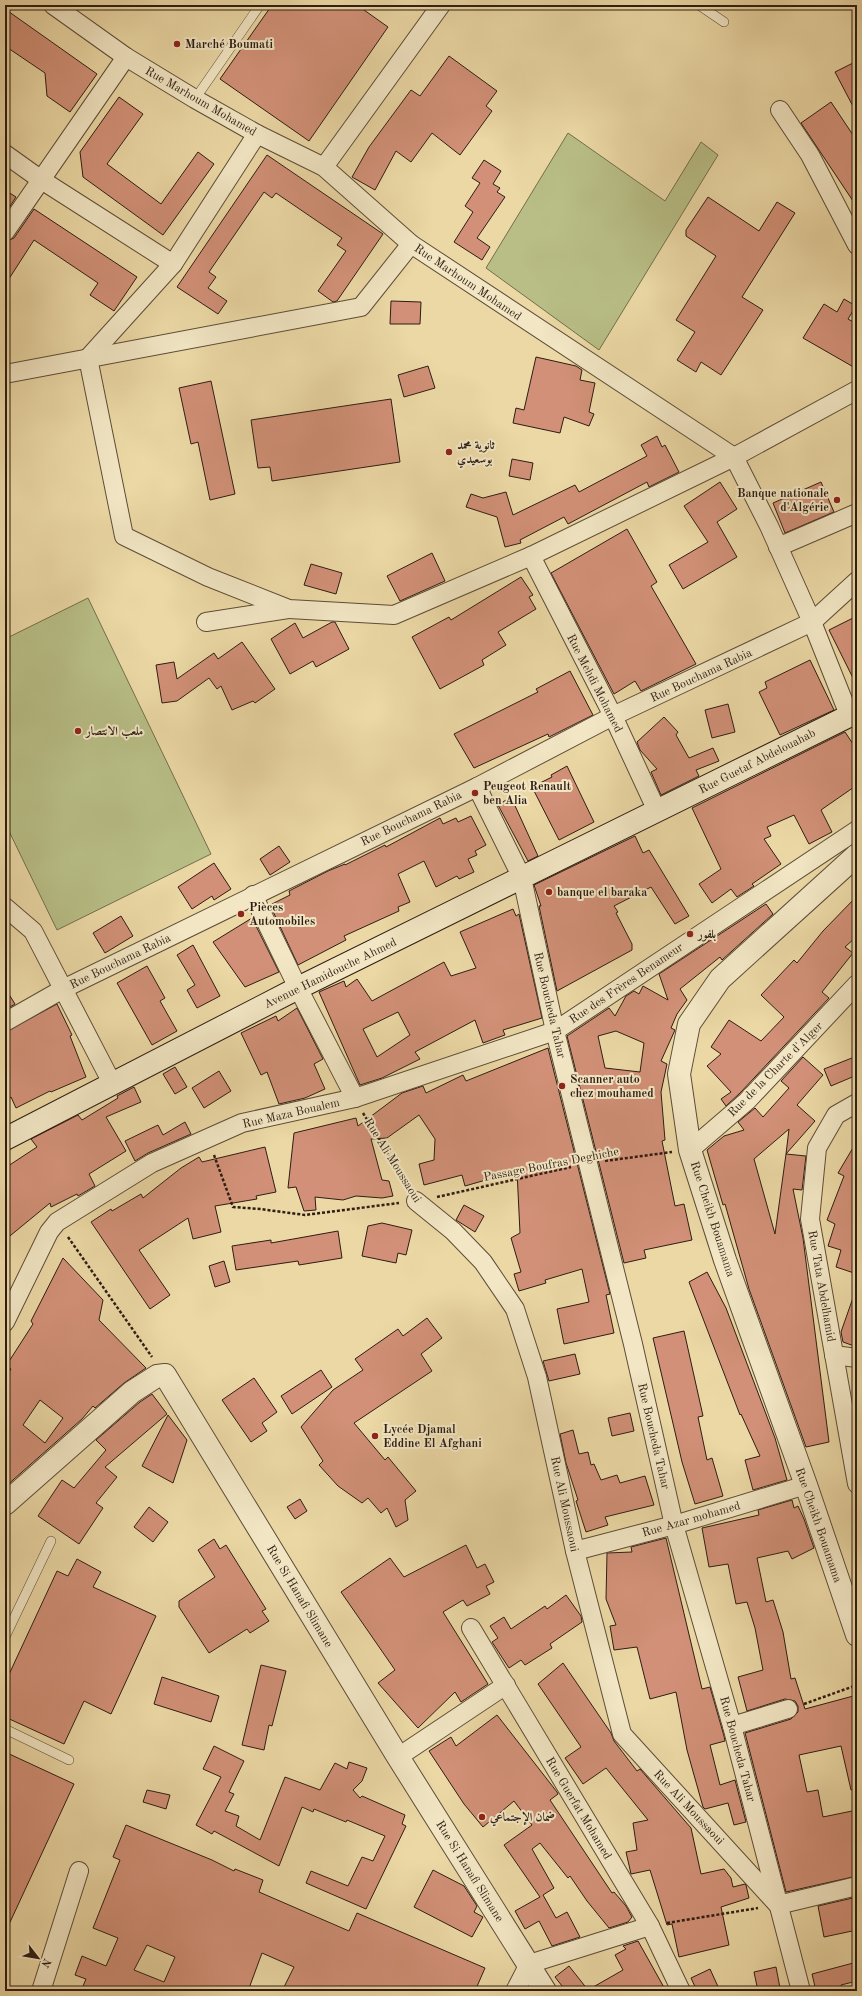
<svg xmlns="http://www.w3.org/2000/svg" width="862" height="1996" font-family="'Old Standard TT',Amiri,serif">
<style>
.green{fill:#b8be86;stroke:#736e4c}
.building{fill:#d19077;stroke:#2e1d13;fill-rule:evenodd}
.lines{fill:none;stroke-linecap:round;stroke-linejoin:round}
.service-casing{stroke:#5d4c38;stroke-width:10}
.minor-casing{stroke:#5d4c38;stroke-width:20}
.tertiary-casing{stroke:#5d4c38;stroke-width:24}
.secondary-casing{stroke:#2e1d13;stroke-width:24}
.path{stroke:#2e1d13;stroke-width:2.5;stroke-dasharray:3 2;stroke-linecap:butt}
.service{stroke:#f2e6c4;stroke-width:9}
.minor{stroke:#f2e6c4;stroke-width:18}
.tertiary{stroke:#f2e6c4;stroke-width:22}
.secondary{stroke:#f2e6c4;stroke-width:22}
.poi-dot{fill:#8f2418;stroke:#f2e6c4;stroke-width:1.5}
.labels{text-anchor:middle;stroke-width:4;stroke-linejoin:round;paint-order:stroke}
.poi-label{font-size:12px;font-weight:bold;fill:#2e1d13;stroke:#f2e6c4;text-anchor:start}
.street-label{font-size:12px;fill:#2e1d13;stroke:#f2e6c4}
</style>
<rect width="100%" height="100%" fill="#ebd8a5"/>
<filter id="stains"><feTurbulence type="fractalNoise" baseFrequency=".005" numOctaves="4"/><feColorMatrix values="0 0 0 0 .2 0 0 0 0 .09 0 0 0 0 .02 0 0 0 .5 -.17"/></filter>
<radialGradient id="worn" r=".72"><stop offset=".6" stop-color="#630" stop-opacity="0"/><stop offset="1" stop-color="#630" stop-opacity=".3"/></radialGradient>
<g class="green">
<polygon points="568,133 665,201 701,142 718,155 599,350 486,268"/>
<polygon points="88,598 211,854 57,930 5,823 5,639"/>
</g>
<g class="building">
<polygon points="272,5 357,5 388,27 309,141 220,79"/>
<polygon points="5,9 97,74 70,112 47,96 45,73 5,46"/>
<polygon points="449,56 497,91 486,106 492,111 460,155 432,133 411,162 396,151 375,190 352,177 369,147 411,90 420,96"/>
<polygon points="857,61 857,114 835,72"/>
<polygon points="119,97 143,114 107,164 161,204 198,152 214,164 163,235 83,177 80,152"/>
<polygon points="831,102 857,141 857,207 801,123"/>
<polygon points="267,155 383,234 337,301 333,302 318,291 346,251 337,245 342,238 276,193 272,198 264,192 209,272 216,277 208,288 227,301 218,314 177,287"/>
<polygon points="484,160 501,171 493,184 500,188 497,192 505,197 477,238 490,247 482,260 454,242 473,212 465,206 480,183 472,178"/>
<polygon points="5,190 16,197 5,214"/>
<polygon points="708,197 759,231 777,202 795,213 742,297 763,310 721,375 701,362 696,372 677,360 695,332 676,320 716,256 686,236 686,230"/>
<polygon points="34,209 137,277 114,311 90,295 98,283 34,240 5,285 5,242 14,238"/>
<polygon points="844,299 856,306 848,319 857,324 857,369 803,338 824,304 837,312"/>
<polygon points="391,301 421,302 420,324 390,324"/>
<polygon points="536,357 576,366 582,370 580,380 595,383 589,412 594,414 589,426 564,417 560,433 513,423 516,408 524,410"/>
<polygon points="428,366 435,388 404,397 398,375"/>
<polygon points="211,381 235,494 210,500 198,442 191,444 179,388"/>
<polygon points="391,399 400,462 272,481 270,467 258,468 251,420"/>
<polygon points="657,436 662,447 665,445 679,472 649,487 647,482 568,524 564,517 520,540 521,543 505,547 497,517 466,507 471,494 483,498 506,492 513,515 575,485 579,492 647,456 641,445"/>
<polygon points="512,459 533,463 530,480 509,476"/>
<polygon points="720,482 737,509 717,522 737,557 683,589 669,565 708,542 684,506"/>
<polygon points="821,482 834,512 785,533 773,503"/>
<polygon points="627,529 657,582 651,586 696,664 641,691 635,681 614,694 551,573"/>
<polygon points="432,553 445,581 400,601 387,576"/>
<polygon points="311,564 342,573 336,594 304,585"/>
<polygon points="521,577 533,595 529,597 536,609 498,632 506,645 482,660 484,665 440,689 412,637 449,617 451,620"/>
<polygon points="857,616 857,686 829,630"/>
<polygon points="332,622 335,622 349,649 316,667 313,661 290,674 271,639 295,623 303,638"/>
<polygon points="242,642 275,689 255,703 253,701 232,710 221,686 217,689 209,678 177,701 162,703 156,665 174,662 177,679 214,653 218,659"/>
<polygon points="810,660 834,710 780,735 759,692 767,688 765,682"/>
<polygon points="570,671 593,715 549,737 548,734 474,768 454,734 538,692 536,689"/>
<polygon points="728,704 735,732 712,738 705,710"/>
<polygon points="664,717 678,732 676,735 689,758 713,748 719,761 696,770 699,776 661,795 651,772 657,769 640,750 637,742"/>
<polygon points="845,732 857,750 857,785 821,810 832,832 809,844 794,815 767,827 771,836 764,839 781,864 752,884 754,886 737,897 731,889 712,903 699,884 721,869 692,808"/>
<polygon points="567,766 594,822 559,840 532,787 552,777 551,775"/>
<polygon points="511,797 538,856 528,861 498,805"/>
<polygon points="471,816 486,845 475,851 477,855 468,859 474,872 459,879 457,876 436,887 424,861 398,874 410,902 398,907 399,911 344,936 346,940 298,965 270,905 290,895 289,891 328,871 345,864 345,865 385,845 386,847 440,818 443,824 456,818 458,822"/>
<polygon points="635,836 643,853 649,850 689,916 675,924 651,887 614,906 618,912 616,913 632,944 632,950 557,991 539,906 541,906 534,885"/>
<polygon points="279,846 290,862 270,875 260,859"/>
<polygon points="214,863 231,889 214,900 212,896 192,909 178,887"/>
<polygon points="857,896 857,936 845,947 853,953 822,992 829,998 740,1093 726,1106 721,1099 731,1092 707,1066 721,1054 711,1047 729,1020 761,1041 784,1017 761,995 794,960 797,963 823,931"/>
<path d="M766,904L773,914L722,960L720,957L680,989L687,1000L677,1014L671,1028L675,1030L661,1061L667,1064L661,1092L665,1140L662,1141L675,1206L684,1204L692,1240L644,1250L646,1258L624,1263L567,1036L609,1008L615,1016L626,996L634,991L639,994L643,986L668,1000L659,974ZM616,1031L644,1043L640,1072L605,1068L598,1036Z"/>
<path d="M513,909L516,916L519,914L542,1018L503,1030L505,1035L483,1043L475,1020L415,1052L420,1059L382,1078L360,1085L319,992L344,981L346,987L357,979L372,1001L444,962L451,976L476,968L460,932ZM398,1012L410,1035L377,1057L363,1029Z"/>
<polygon points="121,916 133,936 105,953 93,933"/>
<polygon points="252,918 279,972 245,987 213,942"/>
<polygon points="193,945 220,996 197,1008 187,990 195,985 177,955"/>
<polygon points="147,966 165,998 160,1001 177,1031 152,1045 117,983"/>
<polygon points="5,988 15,1004 5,1010"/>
<polygon points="57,1004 72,1035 70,1036 86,1077 51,1092 50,1091 16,1108 11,1097 5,1102 5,1032"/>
<polygon points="297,1008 323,1059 314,1064 325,1089 305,1098 279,1104 267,1072 261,1075 241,1033 276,1016 278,1021"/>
<polygon points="548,1048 610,1294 606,1295 614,1333 564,1344 557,1309 589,1302 582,1269 545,1280 546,1283 519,1291 514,1274 521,1272 511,1238 520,1233 517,1171 465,1186 462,1175 424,1185 419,1164 434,1160 435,1139 419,1115 387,1138 371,1139 382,1180 389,1181 393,1196 382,1198 356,1196 343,1200 315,1197 316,1210 304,1211 296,1187 288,1188 294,1133 356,1118 358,1126 402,1093 423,1086 426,1093 463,1075 466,1081"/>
<polygon points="857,1056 857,1075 831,1086 824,1069"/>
<path d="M803,1057L823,1075L797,1105L815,1121L786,1154L806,1156L802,1190L793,1189L803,1238L829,1442L806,1447L749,1289L725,1204L723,1205L707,1150L724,1136L744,1130L738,1122L755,1108L763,1117L789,1088L781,1081ZM789,1129L786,1154L775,1234L754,1159Z"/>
<polygon points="175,1067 187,1087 175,1094 163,1074"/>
<polygon points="219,1071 231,1091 204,1108 192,1088"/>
<polygon points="134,1087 141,1102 106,1117 126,1151 89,1174 95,1186 78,1196 77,1194 51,1207 50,1203 5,1240 5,1168 37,1147 31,1139 78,1115 82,1120 118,1098 117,1096"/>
<polygon points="185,1122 191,1134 148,1153 135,1161 125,1141 158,1125 163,1135"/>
<polygon points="857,1141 857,1274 836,1267 841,1250 828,1246 835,1224 827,1220 844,1176 838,1173"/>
<polygon points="265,1147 276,1192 256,1196 257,1199 215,1206 221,1232 193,1239 188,1218 139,1250 170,1295 150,1309 91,1222 111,1209 112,1211 141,1194 143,1198 181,1168 199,1157 202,1162"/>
<polygon points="464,1205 484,1216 475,1232 456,1220"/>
<polygon points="382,1223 412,1230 406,1255 398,1253 396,1263 362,1256 368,1226"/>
<polygon points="338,1231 342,1258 299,1265 298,1261 236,1270 232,1246 271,1240 271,1243"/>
<path d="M63,1258L103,1300L99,1320L146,1368L124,1383L95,1408L93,1406L82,1419L5,1487V1379L11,1369L6,1366L33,1324L31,1321ZM40,1400L63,1418L45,1443L23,1425Z"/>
<polygon points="224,1261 230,1282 215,1287 209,1266"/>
<polygon points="707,1272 726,1308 775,1438 787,1480 753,1490 745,1460 760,1456 741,1414 740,1415 689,1282"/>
<polygon points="855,1292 857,1292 857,1347 843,1342 841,1332"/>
<polygon points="427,1318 442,1338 421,1354 432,1371 354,1423 385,1460 388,1457 416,1491 405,1500 408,1520 396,1527 387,1508 381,1513 368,1498 362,1503 338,1486 319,1465 323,1461 301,1427 333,1390 363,1370 355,1359 398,1329 403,1336"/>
<polygon points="684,1331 703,1416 698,1417 707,1460 712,1458 723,1496 695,1504 682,1462 653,1338"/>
<polygon points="575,1354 580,1374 549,1381 543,1361"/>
<polygon points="321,1370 332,1387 292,1414 281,1396"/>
<polygon points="254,1378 277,1412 262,1423 267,1431 251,1442 222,1400"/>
<polygon points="152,1394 167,1414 105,1467 117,1477 96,1503 103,1508 79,1544 38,1516 62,1480 74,1488 106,1450 96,1440 140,1402"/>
<polygon points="630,1413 634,1431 612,1436 608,1418"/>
<polygon points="168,1415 187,1440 173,1483 142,1466"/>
<polygon points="573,1430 579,1454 588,1452 591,1465 594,1464 601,1480 617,1475 620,1483 645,1476 654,1505 605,1517 608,1525 586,1532 576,1501 578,1500 566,1463 560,1434"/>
<polygon points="300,1499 307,1511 295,1519 287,1507"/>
<polygon points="792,1500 794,1508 798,1506 804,1519 814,1548 792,1559 788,1551 757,1558 766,1602 773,1600 783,1632 791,1679 795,1678 805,1709 857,1695 857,1789 851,1790 841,1746 799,1755 807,1792 818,1790 823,1817 857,1810 857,1876 786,1892 745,1733 791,1719 798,1712 798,1706 795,1701 785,1699 747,1711 738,1677 763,1670 755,1628 747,1602 736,1604 728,1564 709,1567 702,1528 759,1515 758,1510"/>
<polygon points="149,1507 168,1522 153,1542 134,1527"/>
<polygon points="666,1538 702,1689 710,1687 724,1736 725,1741 710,1745 720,1785 735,1780 746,1822 734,1825 728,1803 705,1809 703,1807 687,1750 676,1692 650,1699 637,1647 614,1650 610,1626 616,1625 606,1599 607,1553 632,1552 631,1547"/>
<polygon points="214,1539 220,1549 226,1545 266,1609 262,1611 269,1621 250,1633 247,1629 209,1653 179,1607 179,1601 215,1577 198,1550"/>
<polygon points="466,1545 477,1568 485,1564 494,1582 486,1586 490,1594 467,1606 463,1600 443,1612 488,1684 461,1702 455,1692 418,1728 378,1683 395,1670 341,1592 390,1558 404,1577"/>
<polygon points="77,1559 101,1572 93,1587 156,1616 111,1714 84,1701 64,1744 5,1717 5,1683 57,1571 68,1576"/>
<polygon points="566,1595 581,1616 582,1622 550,1644 552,1648 525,1665 521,1660 509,1668 492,1642 498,1638 490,1626 504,1617 511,1629 545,1606 547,1609"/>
<polygon points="563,1663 611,1733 614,1741 637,1771 640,1769 691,1828 701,1874 724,1869 731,1878 733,1887 745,1884 746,1885 749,1898 721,1907 729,1945 679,1957 672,1924 667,1925 650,1870 631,1874 626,1852 637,1850 633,1823 648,1820 606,1768 583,1784 565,1758 581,1747 538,1684"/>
<polygon points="261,1665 286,1671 272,1726 269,1725 264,1750 242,1745"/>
<polygon points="162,1677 219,1696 211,1722 154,1704"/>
<polygon points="497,1715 557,1792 558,1794 550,1800 612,1893 614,1892 626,1906 632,1917 628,1922 609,1928 587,1901 570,1876 568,1878 540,1843 532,1849 554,1888 543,1895 556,1918 567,1912 580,1937 552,1946 539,1921 525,1929 515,1911 540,1897 504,1845 532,1825 514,1801 483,1827 464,1804 429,1751 451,1737 456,1746"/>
<polygon points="214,1746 244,1761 229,1792 234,1794 225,1811 239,1816 236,1826 260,1840 285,1777 320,1790 335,1763 347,1769 349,1762 367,1768 362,1781 353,1790 360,1798 362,1796 405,1815 402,1824 406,1826 366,1909 306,1883 311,1871 348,1886 362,1857 373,1861 385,1836 347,1820 346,1822 314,1809 313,1812 302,1807 279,1866 214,1831 212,1834 196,1825 221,1777 203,1769"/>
<polygon points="5,1752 74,1784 5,1933"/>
<polygon points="147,1790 170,1795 166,1809 143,1802"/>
<path d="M126,1825L212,1860L234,1871L235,1869L263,1880L259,1892L349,1931L357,1913L485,1968L475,1991H424L414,1986L412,1991H354L342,1986L340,1991H282L294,1967L262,1953L248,1991H81L86,1979L75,1975L82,1956L106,1966L118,1938L93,1928L120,1860L113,1857ZM147,1945L175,1957L164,1982L134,1970Z"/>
<polygon points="433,1870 464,1886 477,1906 474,1912 483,1917 472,1937 414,1907"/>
<polygon points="857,1897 857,1930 824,1937 818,1906"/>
<polygon points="638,1941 666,1991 566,1991 555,1977 569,1966 588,1990 623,1970 615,1955 626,1949 623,1946"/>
<polygon points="857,1962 857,1981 841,1985 843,1991 816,1991 812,1974"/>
<polygon points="776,1967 780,1988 758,1991 754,1972"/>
<polygon points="710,1969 720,1991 697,1991 691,1978"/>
</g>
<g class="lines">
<g class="service-casing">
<g id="service">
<polyline points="699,5 724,22"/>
<polyline points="195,99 260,5"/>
<polyline points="5,1637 51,1541"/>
<polyline points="5,1729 69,1760"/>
</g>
</g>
<g class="minor-casing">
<g id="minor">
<polyline points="53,5 126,57 195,99 257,134 324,167 411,244 734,457 769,526 812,622 849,715"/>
<polyline points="780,110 810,155 857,245"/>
<polyline points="257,134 173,264 88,358 124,536 208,577 289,609 394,615 531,556 734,457 857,390"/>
<polyline points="5,154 40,179 173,264"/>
<polyline points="324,167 441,5"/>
<polyline points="5,232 126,57"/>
<polyline points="5,374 361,307 411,244"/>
<polyline points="778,547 857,513"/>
<polyline points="531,556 613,716 657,811"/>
<polyline points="206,622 288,609"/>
<polyline points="477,787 522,878 555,1031 633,1344 674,1525 732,1726 801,1991"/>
<polyline points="253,895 298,988 355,1098"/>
<polyline points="5,907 33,931 112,1083"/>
<polyline points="5,1022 63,989 477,787 613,716 812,622 857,581"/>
<polyline points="857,1103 836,1115 817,1148 810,1219 857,1484"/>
<polyline points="690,1150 747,1101 857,984"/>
<polyline points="416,1201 453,1231 483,1262 515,1309 537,1377 575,1551 622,1734 778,1905 857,1886"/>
<polyline points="5,1322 49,1232 57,1222 152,1163 242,1123 355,1098 555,1031 857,830"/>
<polyline points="834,1355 857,1358"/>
<polyline points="575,1551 674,1525 806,1485"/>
<polyline points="471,1628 650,1926 681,1991"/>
<polyline points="732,1726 788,1709"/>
<polyline points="398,1757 506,1685"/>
<polyline points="41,1991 79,1871"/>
<polyline points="515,1991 529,1964 650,1926"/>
</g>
</g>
<g class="tertiary-casing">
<g id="tertiary">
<polyline points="857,855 720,979 689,1024 679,1074 690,1150 725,1260 806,1485 857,1635"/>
<polyline points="5,1504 132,1392 157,1376 165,1375 398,1757 545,1991"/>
</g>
</g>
<g class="secondary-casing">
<polyline id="secondary" points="5,1139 298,988 857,712"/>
</g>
<g class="path">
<polyline points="363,1113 408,1187"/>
<polyline points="214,1155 233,1207 260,1209 305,1215 399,1203"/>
<polyline points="605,1161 672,1152"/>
<polyline points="437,1197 571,1167"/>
<polyline points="68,1237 152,1357"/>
<polyline points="804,1704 857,1685"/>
<polyline points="667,1923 758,1908"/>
</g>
<use href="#service" class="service"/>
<use href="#minor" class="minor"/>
<use href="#tertiary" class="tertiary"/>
<use href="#secondary" class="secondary"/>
</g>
<g class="poi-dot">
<circle cx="177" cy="44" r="4"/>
<circle cx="449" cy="452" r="4"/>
<circle cx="837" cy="500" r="4"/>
<circle cx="78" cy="731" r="4"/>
<circle cx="475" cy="793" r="4"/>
<circle cx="549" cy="892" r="4"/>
<circle cx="241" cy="914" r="4"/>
<circle cx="690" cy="934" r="4"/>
<circle cx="562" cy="1086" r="4"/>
<circle cx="375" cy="1436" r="4"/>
<circle cx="482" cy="1817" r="4"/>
</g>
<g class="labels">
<g class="poi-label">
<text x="185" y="48">Marché Boumati</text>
<text x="457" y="449">ثانوية محمد<tspan x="457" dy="14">بوسعيدي</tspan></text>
<text x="829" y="497" text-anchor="end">Banque nationale<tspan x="829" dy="14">d'Algérie</tspan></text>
<text x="86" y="735">ملعب الانتصار</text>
<text x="483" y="790">Peugeot Renault<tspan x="483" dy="14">ben Alia</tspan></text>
<text x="557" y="896">banque el baraka</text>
<text x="249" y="911">Pièces<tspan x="249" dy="14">Automobiles</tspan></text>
<text x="698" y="938">بلفور</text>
<text x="570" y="1083">Scanner auto<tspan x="570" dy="14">chez mouhamed</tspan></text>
<text x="383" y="1433">Lycée Djamal<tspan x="383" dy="14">Eddine El Afghani</tspan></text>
<text x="490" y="1821">ضمان الإجتماعي</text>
</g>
<g class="street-label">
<text transform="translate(201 101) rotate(30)" y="4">Rue Marhoum Mohamed</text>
<text transform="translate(468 282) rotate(34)" y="4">Rue Marhoum Mohamed</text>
<text transform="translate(701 675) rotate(-25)" y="4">Rue Bouchama Rabia</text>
<text transform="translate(595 683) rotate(63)" y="4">Rue Mehdi Mohamed</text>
<text transform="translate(757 761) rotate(-27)" y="4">Rue Guetaf Abdelouahab</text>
<text transform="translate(411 818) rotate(-26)" y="4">Rue Bouchama Rabia</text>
<text transform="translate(120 961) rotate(-26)" y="4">Rue Bouchama Rabia</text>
<text transform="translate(330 973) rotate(-26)" y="4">Avenue Hamidouche Ahmed</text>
<text transform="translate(626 983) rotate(-34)" y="4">Rue des Frères Benameur</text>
<text transform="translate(550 1005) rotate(77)" y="4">Rue Boucheda Tahar</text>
<text transform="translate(775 1069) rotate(-45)" y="4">Rue de la Charte d'Alger</text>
<text transform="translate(291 1113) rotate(-13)" y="4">Rue Maza Boualem</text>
<text transform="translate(393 1160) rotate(58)" y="4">Rue Ali Moussaoui</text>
<text transform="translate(551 1164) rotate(-11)" y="4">Passage Boufras Deghiche</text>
<text transform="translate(713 1219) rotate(72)" y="4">Rue Cheikh Bouamama</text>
<text transform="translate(822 1286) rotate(80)" y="4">Rue Tata Abdelhamid</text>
<text transform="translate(654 1436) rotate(77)" y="4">Rue Boucheda Tahar</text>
<text transform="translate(565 1504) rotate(78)" y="4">Rue Ali Moussaoui</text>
<text transform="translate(691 1519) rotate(-16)" y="4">Rue Azar mohamed</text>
<text transform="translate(819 1525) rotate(71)" y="4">Rue Cheikh Bouamama</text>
<text transform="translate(300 1596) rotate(59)" y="4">Rue Si Hanafi Slimane</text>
<text transform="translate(738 1749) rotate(75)" y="4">Rue Boucheda Tahar</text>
<text transform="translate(689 1807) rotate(47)" y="4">Rue Ali Moussaoui</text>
<text transform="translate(579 1808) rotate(59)" y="4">Rue Guerfat Mohamed</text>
<text transform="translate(470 1871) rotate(58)" y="4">Rue Si Hanafi Slimane</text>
</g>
</g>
<rect width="862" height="1996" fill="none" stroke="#ebd8a5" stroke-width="20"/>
<rect x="6" y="6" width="850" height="1984" fill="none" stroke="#2e1d13" stroke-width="2"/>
<rect x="10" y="10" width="842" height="1976" fill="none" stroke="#2e1d13"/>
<g transform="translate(38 1958) rotate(121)" stroke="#f2e6c4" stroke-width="3" paint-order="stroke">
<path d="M0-3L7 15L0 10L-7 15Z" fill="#2e1d13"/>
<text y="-6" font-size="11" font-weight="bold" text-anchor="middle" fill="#2e1d13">N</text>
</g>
<rect width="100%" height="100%" filter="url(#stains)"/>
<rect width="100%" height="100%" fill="url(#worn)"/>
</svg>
